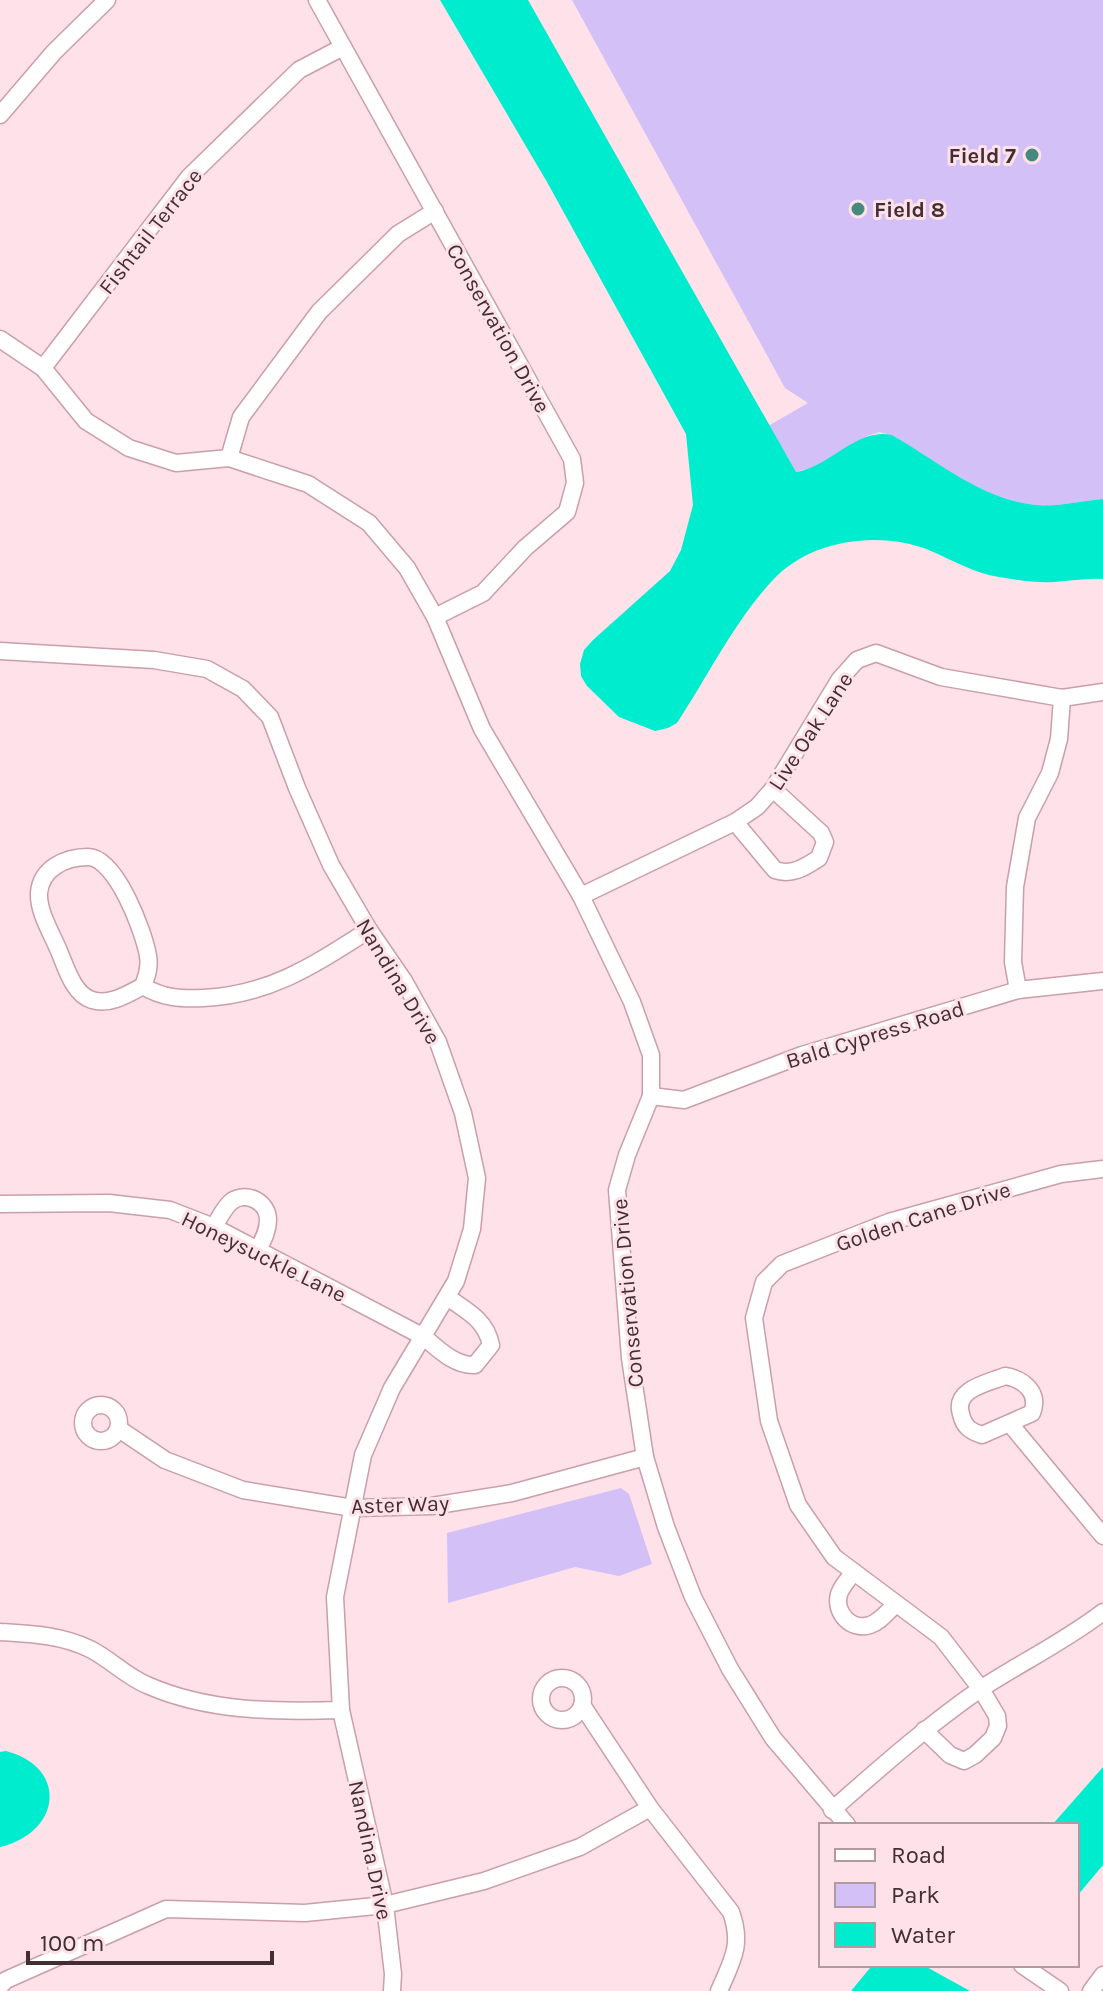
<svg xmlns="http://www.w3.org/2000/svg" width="1103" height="1991" font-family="Karla,sans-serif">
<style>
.green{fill:#d2c0f7}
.water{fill:#00eccf}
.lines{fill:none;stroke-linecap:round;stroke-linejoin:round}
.minor-casing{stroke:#ca9eaa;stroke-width:19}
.minor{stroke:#fff;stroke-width:16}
.poi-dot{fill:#468a7d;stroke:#fee1e9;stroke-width:3}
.labels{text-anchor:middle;stroke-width:6;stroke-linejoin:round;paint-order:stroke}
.poi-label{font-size:22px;font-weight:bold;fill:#412f34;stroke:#fee1e9;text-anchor:end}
.street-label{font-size:22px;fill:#412f34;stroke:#fee1e9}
</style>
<rect width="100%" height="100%" fill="#fee1e9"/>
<g class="green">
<path d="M572,0H1103V499C1081,501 1057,507 1035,505C981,499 937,462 892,435L879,432L867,436L821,465L796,472L768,426L808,403L785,388Z"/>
<polygon points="621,1488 629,1494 652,1564 619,1576 575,1567 448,1603 447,1533"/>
</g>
<g class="water">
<path d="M440,0H528L796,472C830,467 857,427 892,435C937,461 981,499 1035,505C1057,507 1081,501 1103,499V579C1087,578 1071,581 1054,582C1036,583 1017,580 999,577C974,573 954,561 931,551C881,530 810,539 772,581C734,622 708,676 677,723L668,728L655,731L619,717L587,686L581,676L580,664L584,650L593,640L670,571L681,550L693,505L686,434L547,182Z"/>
<path d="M6,1751C68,1767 62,1832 0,1847V1752Z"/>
<polygon points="1103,1767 1103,1865 1077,1896 1077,1825 1052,1825"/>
<polygon points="878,1965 923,1965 970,1991 851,1991 870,1968"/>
</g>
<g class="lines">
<g class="minor-casing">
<g id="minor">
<polyline points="317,0 572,459 575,483 567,512 525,548 483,593 435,617"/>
<polyline points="0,115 54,52 107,0"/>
<polyline points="0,339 43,368 86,421 129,448 176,463 229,458 308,484 369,523 407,568 435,617 482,729 581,896 632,1002 651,1055 651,1096 627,1155 617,1190 630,1358 645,1457 666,1527 693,1597 730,1669 773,1738 847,1825"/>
<polyline points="43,368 189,177 299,70 343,47"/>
<polyline points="229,458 241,417 319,312 398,234 435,211"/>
<polyline points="0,651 154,660 207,669 243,689 270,717 297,788 331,865 369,930 404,981 438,1042 463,1113 477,1178 472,1229 456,1281 392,1388 363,1455 335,1597 341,1710 385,1905 393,1974 392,1991"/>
<path d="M735,822L775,870C792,876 805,867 819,858L825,842L821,833L773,789"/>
<polyline points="581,896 735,822 757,807 773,789 840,679 857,660 876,653 941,677 1062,698 1103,692"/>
<path d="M143,986C147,976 150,967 148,956C144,932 116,857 88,857C66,857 41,868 39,893C38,912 52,934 59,951C66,967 73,994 92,1000C109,1006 128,994 143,986C162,998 181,999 203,998C270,995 314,965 369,930"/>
<polyline points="1018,990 1013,962 1015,887 1027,818 1050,773 1059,739 1062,698"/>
<polyline points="651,1096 684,1100 802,1055 1018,990 1103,981"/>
<path d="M0,1204L109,1203L170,1210L214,1227L424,1337C438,1349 455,1366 475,1365L491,1345C486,1320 467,1311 447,1297"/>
<path d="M214,1227C219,1219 224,1207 232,1201C247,1191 268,1202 268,1220C268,1231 263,1240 258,1250"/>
<path d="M1005,1376C1024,1379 1040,1393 1032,1413L982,1435C970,1431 964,1427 961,1414C953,1389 988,1383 1005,1376Z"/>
<circle cx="101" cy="1423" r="18"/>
<polyline points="1011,1425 1103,1536"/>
<polyline points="119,1429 165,1460 243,1490 353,1508 432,1506 512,1493 645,1457"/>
<path d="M854,1572C848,1579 842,1586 839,1594C834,1613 851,1631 870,1625C880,1622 888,1611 896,1604"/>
<path d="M0,1632C32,1634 61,1635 90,1649C110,1659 127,1677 147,1685C208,1712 276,1712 341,1710"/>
<circle cx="562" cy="1699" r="21"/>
<path d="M582,1705L650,1808L731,1912C743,1945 732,1961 719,1991"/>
<polyline points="924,1730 950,1755 964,1761 975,1755 993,1738 998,1726 997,1716 981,1689 941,1637 834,1557 798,1505 769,1421 754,1318 764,1282 782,1264 889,1222 1061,1174 1103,1169"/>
<path d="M832,1810C880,1768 927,1726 979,1690C1020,1663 1064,1642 1103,1612"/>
<polyline points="1022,1965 1060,1991"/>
<polyline points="0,1986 6,1980 166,1909 305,1913 385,1905 484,1881 580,1847 650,1808"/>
<polyline points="1091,1991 1103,1975"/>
</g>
</g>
<use href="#minor" class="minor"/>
</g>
<g class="poi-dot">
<circle cx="1032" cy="155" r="8"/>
<circle cx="858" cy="209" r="8"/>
</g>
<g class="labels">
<g class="poi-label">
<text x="1016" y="163">Field 7</text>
<text x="874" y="217" text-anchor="start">Field 8</text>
</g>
<g class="street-label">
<text transform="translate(150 231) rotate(-52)" y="8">Fishtail Terrace</text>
<text transform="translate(499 328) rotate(61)" y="8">Conservation Drive</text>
<text transform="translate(810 731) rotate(-57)" y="8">Live Oak Lane</text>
<text transform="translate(399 981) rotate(59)" y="8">Nandina Drive</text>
<text transform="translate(875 1034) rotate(-17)" y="8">Bald Cypress Road</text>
<text transform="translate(923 1216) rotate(-18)" y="8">Golden Cane Drive</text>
<text transform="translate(264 1256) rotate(26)" y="8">Honeysuckle Lane</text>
<text transform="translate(627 1293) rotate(-95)" y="8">Conservation Drive</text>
<text transform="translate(400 1504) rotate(-2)" y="8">Aster Way</text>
<text transform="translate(371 1850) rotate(78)" y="8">Nandina Drive</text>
</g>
</g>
<rect x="819" y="1823" width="260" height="144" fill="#fee1e9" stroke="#b29aa1" stroke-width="2"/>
<rect x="835" y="1849" width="40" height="12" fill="#ffffff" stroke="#b29aa1" stroke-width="2"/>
<text x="891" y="1863" font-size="24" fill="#412f34">Road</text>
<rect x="835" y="1883" width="40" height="24" fill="#d2c0f7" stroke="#b29aa1" stroke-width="2"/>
<text x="891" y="1903" font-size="24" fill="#412f34">Park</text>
<rect x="835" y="1923" width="40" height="24" fill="#00eccf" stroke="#b29aa1" stroke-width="2"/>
<text x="891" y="1943" font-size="24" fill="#412f34">Water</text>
<path d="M28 1951v12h244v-12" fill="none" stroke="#412f34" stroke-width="4"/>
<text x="40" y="1951" font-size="24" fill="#412f34" stroke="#fee1e9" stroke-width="6" paint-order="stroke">100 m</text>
</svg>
